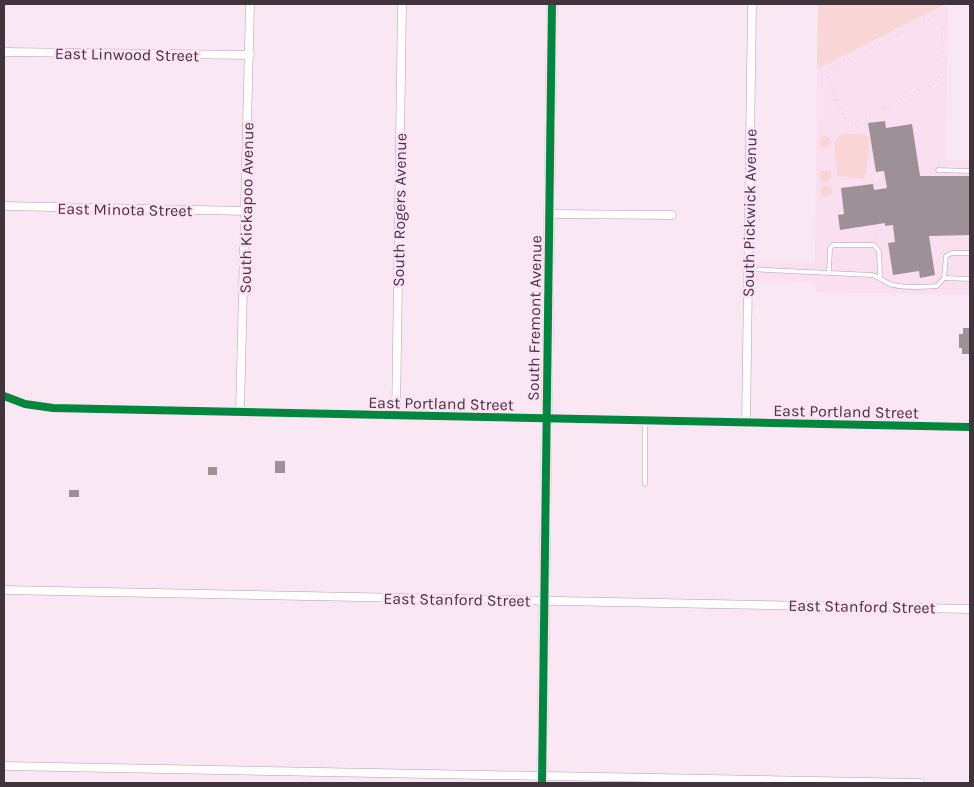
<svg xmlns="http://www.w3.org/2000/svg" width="974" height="787" font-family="Karla,sans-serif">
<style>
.built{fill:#fadff1}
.green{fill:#fad5d6}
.building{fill:#9e9097}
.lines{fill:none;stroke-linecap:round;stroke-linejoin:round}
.service-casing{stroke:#b0a3ac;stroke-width:5}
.minor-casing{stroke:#b0a3ac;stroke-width:9}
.tertiary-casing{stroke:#b0a3ac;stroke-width:11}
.path{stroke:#e1dcdf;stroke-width:2;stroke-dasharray:1 4;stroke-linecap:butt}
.service{stroke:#fefcfd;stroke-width:4}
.minor{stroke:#fefcfd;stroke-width:8}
.tertiary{stroke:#fefcfd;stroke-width:10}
.cycleway-casing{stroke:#ffe2f5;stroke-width:11}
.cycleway{stroke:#00873e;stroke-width:8}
.labels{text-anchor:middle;stroke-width:5;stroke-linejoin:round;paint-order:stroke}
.street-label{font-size:16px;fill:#42343d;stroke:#ffe2f5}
</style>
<rect width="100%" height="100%" fill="#f9e8f3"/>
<polygon class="built" points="948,4 946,160 970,160 970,295 816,292 815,283 754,282 755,262 815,263 817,69"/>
<g class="green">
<polygon points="818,4 946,4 817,69"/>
<polygon points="842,134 864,134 870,139 865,179 837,176 834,142"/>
<circle cx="825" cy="142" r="6"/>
<polygon points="820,171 831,171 831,177 828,182 820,182"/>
<circle cx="826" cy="191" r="6"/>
</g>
<g class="building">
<polygon points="885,121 886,128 912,124 920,176 970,176 970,235 929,236 935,275 920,278 919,271 893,275 888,243 895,242 893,225 885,226 885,223 840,230 838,215 844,214 841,188 873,184 874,190 887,188 884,171 876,172 868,123"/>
<polygon points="963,328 970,328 970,354 962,354 962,348 959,348 959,334 963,334"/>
<rect x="275" y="461" width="10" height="12"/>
<rect x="208" y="467" width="9" height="8"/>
<rect x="69" y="490" width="10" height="7"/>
</g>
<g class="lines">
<g class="service-casing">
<g id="service">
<polyline points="938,170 970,171"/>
<path d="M749,269L872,275C880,277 885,283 893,285C906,288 924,287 937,286L944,278L946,256L952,253H970"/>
<polyline points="829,273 830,248 833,245 874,245 879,251 880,277"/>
<polyline points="944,278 970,279"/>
<polyline points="645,421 645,484"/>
</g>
</g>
<g class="minor-casing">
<g id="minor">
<polyline points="4,52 250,55"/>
<polyline points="4,206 246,211"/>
<polyline points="549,214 672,215"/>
<polyline points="4,396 25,404 53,408 970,427"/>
<polyline points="240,412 250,4"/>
<polyline points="396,416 402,4"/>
<polyline points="746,423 752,4"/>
<polyline points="4,590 970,609"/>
<polyline points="4,766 920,783"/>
</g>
</g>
<g class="tertiary-casing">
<polyline id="tertiary" points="542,783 552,4"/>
</g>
<g class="path">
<path d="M852,124L938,81L941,73L942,26L938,18L931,17L833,67L827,72L829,84L844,117C847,120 850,123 853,125L864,131L869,140L871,157L868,169L876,189"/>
<polyline points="874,183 885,180"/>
<polyline points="876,239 875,230 892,228"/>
<polyline points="886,267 890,276"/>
</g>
<use href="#service" class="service"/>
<use href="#minor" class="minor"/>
<use href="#tertiary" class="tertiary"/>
<g class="cycleway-casing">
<g id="cycleway">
<polyline points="4,396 25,404 53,408 970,427"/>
<polyline points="542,783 552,4"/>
</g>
</g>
<use href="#cycleway" class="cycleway"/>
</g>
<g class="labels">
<g class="street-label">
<text transform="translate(127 54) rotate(1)" y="6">East Linwood Street</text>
<text transform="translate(246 208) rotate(-89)" y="6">South Kickapoo Avenue</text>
<text transform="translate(125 209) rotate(1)" y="6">East Minota Street</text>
<text transform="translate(399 210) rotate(-89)" y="6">South Rogers Avenue</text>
<text transform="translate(749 213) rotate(-89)" y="6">South Pickwick Avenue</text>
<text transform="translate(534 318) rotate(-89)" y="6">South Fremont Avenue</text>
<text transform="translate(441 403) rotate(1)" y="6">East Portland Street</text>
<text transform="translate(846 411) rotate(1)" y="6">East Portland Street</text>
<text transform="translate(457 599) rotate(1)" y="6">East Stanford Street</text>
<text transform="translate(862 606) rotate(1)" y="6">East Stanford Street</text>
</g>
</g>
<rect width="974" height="787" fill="none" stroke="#42343d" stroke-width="10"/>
</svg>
